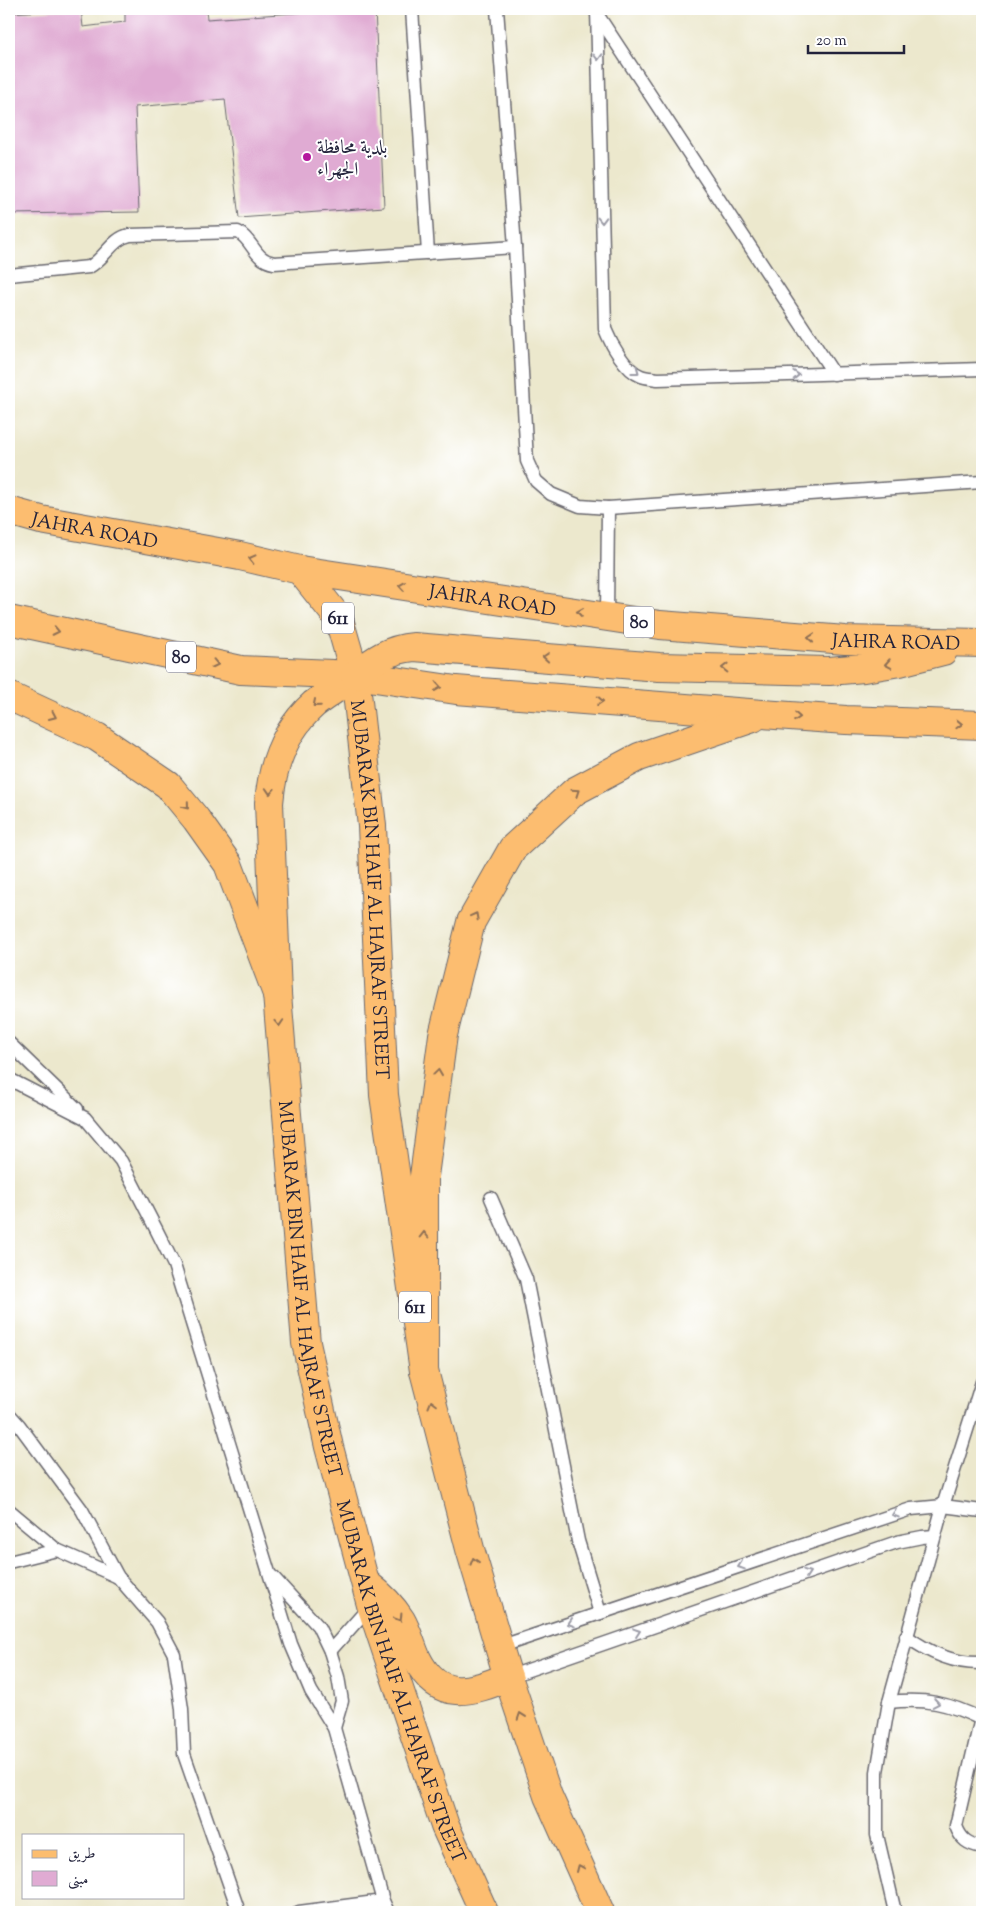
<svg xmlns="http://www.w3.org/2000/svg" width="991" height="1921" font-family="'Sorts Mill Goudy',Amiri,serif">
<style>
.building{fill:#e0abd3}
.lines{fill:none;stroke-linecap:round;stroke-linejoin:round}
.service-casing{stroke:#69676e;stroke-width:15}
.primary-casing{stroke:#69676e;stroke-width:30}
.trunk-casing{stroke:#69676e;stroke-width:30}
.service{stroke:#fff;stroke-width:12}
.primary{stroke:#fcbd6f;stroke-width:28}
.trunk{stroke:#fcbd6f;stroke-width:28}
.oneway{stroke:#9c9ca7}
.oneway2{stroke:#8f7055}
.poi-dot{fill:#b5179e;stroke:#fff;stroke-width:2}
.labels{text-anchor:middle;stroke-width:4;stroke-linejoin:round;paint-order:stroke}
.shield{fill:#fff;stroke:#646476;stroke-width:1}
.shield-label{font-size:18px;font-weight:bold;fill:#22223b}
.poi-label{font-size:19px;fill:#22223b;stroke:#fff;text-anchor:start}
.street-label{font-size:19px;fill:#22223b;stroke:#fff}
</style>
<rect width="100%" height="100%" fill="#fff"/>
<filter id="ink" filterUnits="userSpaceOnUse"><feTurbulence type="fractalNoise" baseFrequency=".02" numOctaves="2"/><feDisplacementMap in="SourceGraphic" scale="10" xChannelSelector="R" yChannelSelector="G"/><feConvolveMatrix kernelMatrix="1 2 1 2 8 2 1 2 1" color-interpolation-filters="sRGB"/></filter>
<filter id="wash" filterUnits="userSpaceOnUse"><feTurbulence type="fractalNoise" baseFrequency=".0096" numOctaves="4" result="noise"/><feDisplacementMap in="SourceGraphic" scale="20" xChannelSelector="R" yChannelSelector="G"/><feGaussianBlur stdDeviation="1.12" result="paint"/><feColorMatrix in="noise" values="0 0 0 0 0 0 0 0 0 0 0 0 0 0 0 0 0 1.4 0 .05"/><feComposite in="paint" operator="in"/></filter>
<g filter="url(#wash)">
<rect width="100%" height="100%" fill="#ece8cd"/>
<g id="blocks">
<polygon class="building" points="81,9 83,27 125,22 125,9 206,9 207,19 353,9 375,9 384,207 239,218 225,99 135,107 139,212 9,214 9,13"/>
</g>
</g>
<g filter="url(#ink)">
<use href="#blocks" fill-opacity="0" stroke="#69676e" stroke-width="1"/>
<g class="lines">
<g class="service-casing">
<g id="service">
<polyline points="412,9 428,253"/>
<polyline points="497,9 515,247 527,461 536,481 551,494 580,506 608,508 982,482"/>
<path d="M597,9L605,329C611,344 625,370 641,376C646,378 652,378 658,379L982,369"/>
<polyline points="597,14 834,374"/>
<path d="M9,275L89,267C105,259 112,238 130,235L238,232C253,240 254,260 274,263L515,247"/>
<polyline points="607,617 608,508"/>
<polyline points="9,1043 77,1109"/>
<polyline points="9,1079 85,1118 121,1161 156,1229 174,1265 291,1644 311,1691 334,1728 383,1901 388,1912"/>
<polyline points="491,1198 526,1279 578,1541 600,1613"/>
<polyline points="9,1414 19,1425 82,1510 118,1577 157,1622 174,1654 182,1709 184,1754 239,1912"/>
<polyline points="9,1510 57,1550 118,1577"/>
<polyline points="9,1562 57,1550"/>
<polyline points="273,1577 318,1626 330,1651 338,1677 342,1701 334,1728"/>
<path d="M906,1636C929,1653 953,1664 982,1663"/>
<polyline points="499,1647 911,1509 943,1506 982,1511"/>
<polyline points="330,1651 371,1605"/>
<polyline points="508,1677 897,1542 922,1537 934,1536"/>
<path d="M889,1702C925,1698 949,1703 981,1719"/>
<path d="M982,1714L956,1826C961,1840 968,1844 982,1847"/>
<polyline points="299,1912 383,1901"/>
<polyline points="895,1912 877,1835 877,1772 889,1702 943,1506 982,1382"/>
</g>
</g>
<g class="primary-casing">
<g id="primary">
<path id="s1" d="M300,570L339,619L355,675L372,826L384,1095L424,1371L470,1549L508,1677L548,1796L600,1912"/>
<path id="s2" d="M355,675C342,685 327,694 314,704C285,730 272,765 269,803L277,994L306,1343L329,1447L371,1605L445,1826L484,1912"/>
<path d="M367,1584C380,1594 392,1606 401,1620C408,1632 411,1646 417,1659C439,1703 471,1692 508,1677"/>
</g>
</g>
<g class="trunk-casing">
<g id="trunk">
<path id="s3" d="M9,511L41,520L240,556L300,570L660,625L845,640L982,643"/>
<polyline points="9,620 241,670 355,675 456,690 762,714 846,720 982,725"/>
<path d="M355,675C374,660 389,649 414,647L659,667L829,671L864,668L900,662L943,651"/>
<polyline points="9,696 97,737 168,785 196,819 228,864 277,994"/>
<polyline points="424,1371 424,1176 443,1035 471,922 513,848 575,791 639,757 753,718"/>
</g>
</g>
<use href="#service" class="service"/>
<use href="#primary" class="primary"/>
<use href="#trunk" class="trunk"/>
</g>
<defs><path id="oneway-chevron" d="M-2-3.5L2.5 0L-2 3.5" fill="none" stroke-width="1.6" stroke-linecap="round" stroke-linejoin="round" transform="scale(1.25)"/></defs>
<g class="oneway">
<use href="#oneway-chevron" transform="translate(598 57) rotate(89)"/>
<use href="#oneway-chevron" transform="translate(602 220) rotate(89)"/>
<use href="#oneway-chevron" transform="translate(636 371) rotate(37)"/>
<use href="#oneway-chevron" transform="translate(796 375) rotate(-2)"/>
<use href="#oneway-chevron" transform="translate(895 1514) rotate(162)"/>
<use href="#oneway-chevron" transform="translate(741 1566) rotate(161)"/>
<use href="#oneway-chevron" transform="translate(807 1573) rotate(-19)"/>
<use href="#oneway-chevron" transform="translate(571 1623) rotate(162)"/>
<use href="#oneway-chevron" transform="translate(637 1632) rotate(-19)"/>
<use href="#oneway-chevron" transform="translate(936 1703) rotate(10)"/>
</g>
<g class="oneway2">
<use href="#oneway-chevron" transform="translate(252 559) rotate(-166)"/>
<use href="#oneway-chevron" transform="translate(402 586) rotate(-171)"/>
<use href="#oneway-chevron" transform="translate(580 612) rotate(-171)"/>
<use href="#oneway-chevron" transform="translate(56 631) rotate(12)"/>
<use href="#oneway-chevron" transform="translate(811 638) rotate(-175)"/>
<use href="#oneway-chevron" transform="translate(546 657) rotate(-175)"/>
<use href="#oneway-chevron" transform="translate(215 664) rotate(12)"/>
<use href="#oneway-chevron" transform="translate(888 664) rotate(170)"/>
<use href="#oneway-chevron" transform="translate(725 668) rotate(-179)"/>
<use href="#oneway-chevron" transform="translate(438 687) rotate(8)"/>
<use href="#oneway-chevron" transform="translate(600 701) rotate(4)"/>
<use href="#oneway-chevron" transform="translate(316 704) rotate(139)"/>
<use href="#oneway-chevron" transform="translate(53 716) rotate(25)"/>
<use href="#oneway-chevron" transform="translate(797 717) rotate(4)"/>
<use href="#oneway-chevron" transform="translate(959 724) rotate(2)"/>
<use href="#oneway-chevron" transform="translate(270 791) rotate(94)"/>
<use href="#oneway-chevron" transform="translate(576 792) rotate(-34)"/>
<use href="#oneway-chevron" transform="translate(186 806) rotate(51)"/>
<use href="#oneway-chevron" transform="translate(475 916) rotate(-62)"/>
<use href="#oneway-chevron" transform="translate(279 1023) rotate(86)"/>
<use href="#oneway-chevron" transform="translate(438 1073) rotate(-82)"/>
<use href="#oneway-chevron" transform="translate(424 1235) rotate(-90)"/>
<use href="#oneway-chevron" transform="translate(432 1404) rotate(-105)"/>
<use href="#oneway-chevron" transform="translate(474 1561) rotate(-107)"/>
<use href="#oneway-chevron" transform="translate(399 1618) rotate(58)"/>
<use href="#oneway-chevron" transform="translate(521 1716) rotate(-109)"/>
<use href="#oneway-chevron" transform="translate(580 1868) rotate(-114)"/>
</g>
</g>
<circle class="poi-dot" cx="307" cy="157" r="5"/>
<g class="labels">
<g class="shield">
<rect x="322" y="602.5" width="32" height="31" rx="4"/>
<rect x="624" y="606.5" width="30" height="31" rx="4"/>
<rect x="166" y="641.5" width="30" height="31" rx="4"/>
<rect x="399" y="1291.5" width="32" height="31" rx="4"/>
</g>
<g class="shield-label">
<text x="338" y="624">611</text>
<text x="639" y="628">80</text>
<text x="181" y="663">80</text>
<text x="415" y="1313">611</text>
</g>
<g class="poi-label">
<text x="317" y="153">بلدية محافظة<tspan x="317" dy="22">الجهراء</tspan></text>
</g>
<g class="street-label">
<text dy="7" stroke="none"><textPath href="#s3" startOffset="88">JAHRA ROAD</textPath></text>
<text dy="7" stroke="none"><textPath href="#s3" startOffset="492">JAHRA ROAD</textPath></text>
<text dy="7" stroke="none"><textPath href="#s3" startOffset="898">JAHRA ROAD</textPath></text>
<text dy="7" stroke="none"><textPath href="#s1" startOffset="336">MUBARAK BIN HAIF AL HAJRAF STREET</textPath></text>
<text dy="7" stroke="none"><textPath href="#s2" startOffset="650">MUBARAK BIN HAIF AL HAJRAF STREET</textPath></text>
<text dy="7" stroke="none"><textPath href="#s2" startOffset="1055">MUBARAK BIN HAIF AL HAJRAF STREET</textPath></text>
</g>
</g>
<rect width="991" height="1921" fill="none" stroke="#fff" stroke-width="30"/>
<rect x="22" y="1834" width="162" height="65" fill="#ffffff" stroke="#a7a7b1"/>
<rect x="32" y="1850" width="25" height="8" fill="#fcbd6f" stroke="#a7a7b1"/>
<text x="68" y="1858" font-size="15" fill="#22223b">طريق</text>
<rect x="32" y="1871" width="25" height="15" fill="#e0abd3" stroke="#a7a7b1"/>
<text x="68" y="1884" font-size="15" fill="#22223b">مبنى</text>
<path d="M808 45v8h96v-8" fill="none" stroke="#22223b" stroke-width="2.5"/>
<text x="816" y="45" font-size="15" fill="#22223b" stroke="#ffffff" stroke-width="4" paint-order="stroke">20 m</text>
</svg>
